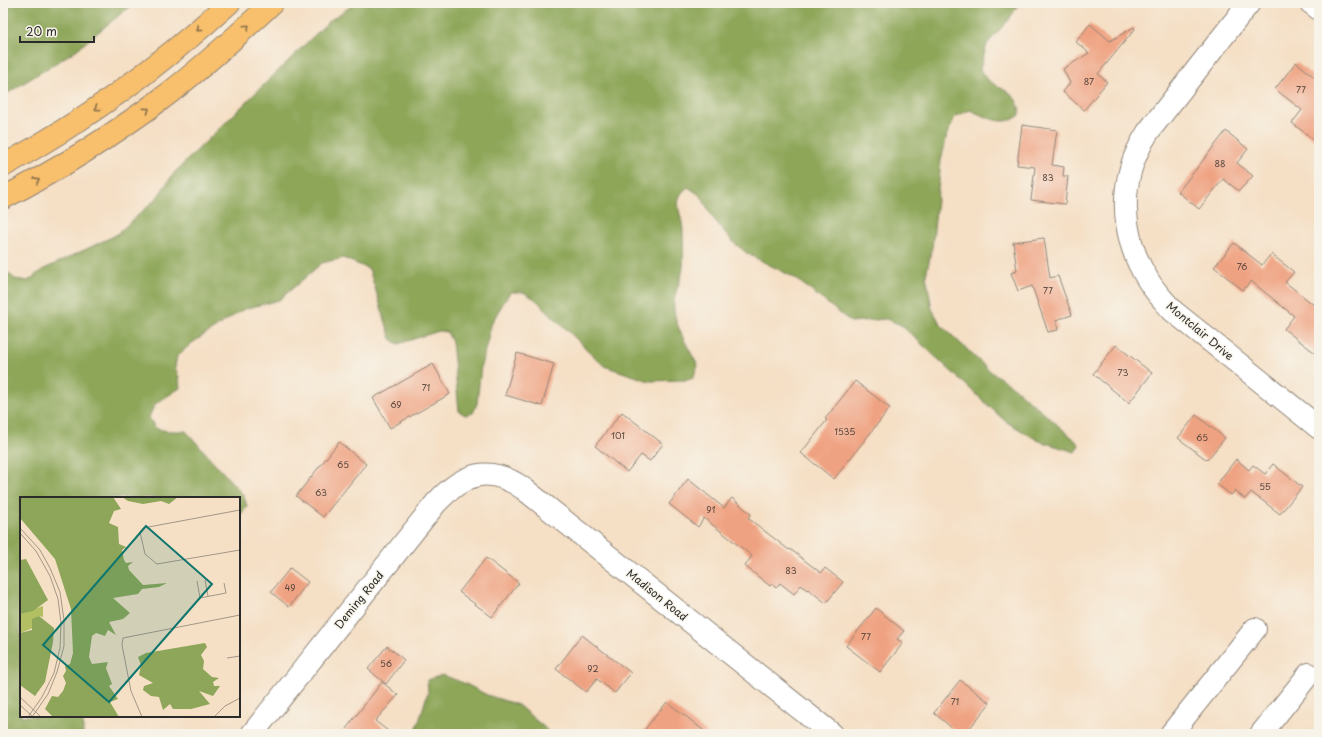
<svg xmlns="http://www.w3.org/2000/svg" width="1322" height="737" font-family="'Playpen Sans',sans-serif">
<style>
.forest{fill:#8da659;stroke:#5c6842}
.building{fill:#efa281}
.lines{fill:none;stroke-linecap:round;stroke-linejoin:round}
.minor-casing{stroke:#908578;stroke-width:24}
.highway-casing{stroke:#908578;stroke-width:24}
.minor{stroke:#fff;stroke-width:22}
.highway{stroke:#f8bf6c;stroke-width:22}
.oneway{stroke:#876e48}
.labels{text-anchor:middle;stroke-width:3;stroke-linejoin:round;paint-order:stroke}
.number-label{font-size:9px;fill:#5c4940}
.street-label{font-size:11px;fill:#2b2b2b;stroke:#f7f3e8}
.inset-road{fill:none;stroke:#a49787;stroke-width:1}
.view{fill:#0f766e;fill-opacity:0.15;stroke:#0f766e;stroke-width:2}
.inset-edge{fill:none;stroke:#2b2b2b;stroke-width:2}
</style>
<rect width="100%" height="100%" fill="#f7f3e8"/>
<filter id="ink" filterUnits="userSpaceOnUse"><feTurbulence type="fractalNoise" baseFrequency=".025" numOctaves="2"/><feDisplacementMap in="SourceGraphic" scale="8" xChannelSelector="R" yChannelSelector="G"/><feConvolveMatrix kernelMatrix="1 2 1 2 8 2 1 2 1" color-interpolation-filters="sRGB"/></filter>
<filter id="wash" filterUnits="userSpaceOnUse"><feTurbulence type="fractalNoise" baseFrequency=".012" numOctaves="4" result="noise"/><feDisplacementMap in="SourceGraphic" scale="16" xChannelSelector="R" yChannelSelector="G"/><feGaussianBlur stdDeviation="0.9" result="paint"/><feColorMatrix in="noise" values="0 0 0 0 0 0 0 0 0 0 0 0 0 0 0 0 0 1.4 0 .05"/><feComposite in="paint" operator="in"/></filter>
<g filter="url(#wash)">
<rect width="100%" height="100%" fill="#f5dfc5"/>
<g class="forest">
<polygon points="3,3 134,3 75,51 3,96"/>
<path d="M356,3H1019L1010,18L987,44L980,69C989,91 1020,86 1020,115C1004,128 986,117 970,110L955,117L947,134L941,161L932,249L926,275L932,309L941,325L990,371L1012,386L1074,439L1079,445L1075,452L1039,441L1005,421L901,325L886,319L851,322L795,278L748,254L733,242L713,218L701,196L688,187C670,200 683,214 683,232C683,244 684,257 683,268C681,283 672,295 674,310C676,329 690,350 698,366L693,378L688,380L649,381L604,366L535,299L523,292H510L492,322L481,366L477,404L473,413L465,415L459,411L452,342L447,332L439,331L398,344L391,339L369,269L343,258L322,263L279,300L244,309L192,343L177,356L175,367L179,378L180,388L155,404L149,417L155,428L167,431H186L244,496L247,507L241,514L239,515V498H21V716H83V734H3V268L15,279L28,281L42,270L116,235L156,199L175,172L329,21Z"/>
<polygon points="443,675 466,684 487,695 518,705 545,728 551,734 415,734 428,692 427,680"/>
</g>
<g id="blocks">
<g class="building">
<polygon points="1090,24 1110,41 1134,27 1135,29 1098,74 1107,82 1084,110 1063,92 1070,83 1063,69 1089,53 1076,42"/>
<polygon points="1296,62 1319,81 1319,144 1292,123 1302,110 1275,89"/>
<polygon points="1022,125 1057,130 1052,165 1064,167 1063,176 1068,176 1065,204 1031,200 1035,167 1017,165"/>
<polygon points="1226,131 1248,149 1237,163 1253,176 1239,191 1223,179 1199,209 1178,192"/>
<polygon points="1044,238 1050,278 1058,276 1072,315 1056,320 1058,330 1048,332 1032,286 1018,291 1011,273 1017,271 1013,242"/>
<polygon points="1234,243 1262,265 1271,254 1294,272 1285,282 1319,309 1319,356 1284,329 1294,316 1251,281 1243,290 1214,267"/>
<polygon points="1116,345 1152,373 1129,403 1093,374"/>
<polygon points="517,353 554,364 542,406 505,395"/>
<polygon points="433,364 450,394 390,428 373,398"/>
<polygon points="855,381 890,408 834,479 801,453 827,420 825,419"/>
<polygon points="622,412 663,444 650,461 641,455 627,472 595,446"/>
<polygon points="1196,415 1225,438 1207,460 1178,438"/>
<polygon points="339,442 366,464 323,517 296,496"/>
<polygon points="1236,459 1249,470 1253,465 1265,474 1273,464 1302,487 1280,514 1251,492 1245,499 1235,491 1231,495 1217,484"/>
<polygon points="688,479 724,508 732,498 751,514 748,518 789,550 790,549 821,573 825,568 843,582 826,603 808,589 807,590 801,585 794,594 780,583 776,588 772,584 770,586 745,566 752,556 704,518 698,527 669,504"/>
<polygon points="486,558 519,583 492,617 459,592"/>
<polygon points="290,568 308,582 289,607 271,592"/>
<polygon points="876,608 904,631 897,639 903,643 880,672 846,646"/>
<polygon points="582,635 631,673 615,693 597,679 586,692 556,669"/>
<polygon points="387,646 404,660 386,684 368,669"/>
<polygon points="960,680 990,703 965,734 959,734 934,713"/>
<polygon points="382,682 398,695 375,721 392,734 342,734"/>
<polygon points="667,702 688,718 708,734 641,734"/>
</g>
</g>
</g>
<g filter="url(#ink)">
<use href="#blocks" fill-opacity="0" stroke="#908578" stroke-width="1"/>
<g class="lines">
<g class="minor-casing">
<g id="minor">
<path d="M1249,3L1148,132C1141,143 1135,155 1131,168C1120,206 1127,247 1148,280C1155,292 1164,301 1173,311L1319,428"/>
<polyline points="1311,3 1319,9"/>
<path d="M252,734L436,503C464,473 489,464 524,489L832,734"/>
<polyline points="1171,734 1255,629"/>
<polyline points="1261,734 1309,674"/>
</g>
</g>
<g class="highway-casing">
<g id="highway">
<path d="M3,166C85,121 160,66 229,3"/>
<path d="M3,198C58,170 110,137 160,100C199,71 236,37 272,3"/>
</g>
</g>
<use href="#minor" class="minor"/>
<use href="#highway" class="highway"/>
</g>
<defs><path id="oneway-chevron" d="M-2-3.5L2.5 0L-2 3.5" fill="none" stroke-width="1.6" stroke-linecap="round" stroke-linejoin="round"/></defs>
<g class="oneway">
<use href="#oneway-chevron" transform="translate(247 27) rotate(-43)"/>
<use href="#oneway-chevron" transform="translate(199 29) rotate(139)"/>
<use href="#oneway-chevron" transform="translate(97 108) rotate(146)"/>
<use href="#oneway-chevron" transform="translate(147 110) rotate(-36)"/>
<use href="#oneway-chevron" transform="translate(37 180) rotate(-29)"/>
</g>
</g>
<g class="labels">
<g class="number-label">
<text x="1089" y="85">87</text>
<text x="1301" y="93">77</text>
<text x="1220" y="167">88</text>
<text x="1048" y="181">83</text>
<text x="1242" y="270">76</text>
<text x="1048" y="294">77</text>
<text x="1123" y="376">73</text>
<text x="426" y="391">71</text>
<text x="396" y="408">69</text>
<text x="845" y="435">1535</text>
<text x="618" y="439">101</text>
<text x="1202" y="441">65</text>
<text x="343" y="468">65</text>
<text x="1265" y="490">55</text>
<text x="321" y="496">63</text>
<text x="711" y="513">91</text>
<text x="791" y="574">83</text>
<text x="290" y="591">49</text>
<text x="866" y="640">77</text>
<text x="386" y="667">56</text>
<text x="593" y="672">92</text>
<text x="955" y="705">71</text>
</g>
<g class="street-label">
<text transform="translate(1200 331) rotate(40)" y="4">Montclair Drive</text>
<text transform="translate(657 595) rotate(39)" y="4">Madison Road</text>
<text transform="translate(359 600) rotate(-51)" y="4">Deming Road</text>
</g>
</g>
<g transform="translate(20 497)">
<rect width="220" height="220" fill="#f5dfc5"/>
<path d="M23,109V120L19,119L12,124L13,131L0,136V117Z" fill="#b2c063"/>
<path d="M0,0H93L101,12L94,14L89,26L98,30L99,47L106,50L102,53L104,63L106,66L113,65L108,69L109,73L123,88L147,86L139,90L122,92L118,97L93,101L110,116L103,122L89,125L96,138L88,133L85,139L76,136L72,139L69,160L72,167L88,165L86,171L92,187L89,189L98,202L90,205L99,220H33L25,212L32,199L38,200L43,194L46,186L43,179L46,174L45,169L50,167L53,156L51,112L35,62L0,21ZM102,0H158L149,7L141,4L123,7L108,4ZM6,62L28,103L13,114L0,117V63ZM19,119L34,131L33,145L25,185L15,199L0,188V136L12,133V122ZM185,146L187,150L181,158L184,164L183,172L192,180L199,181L193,185L194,189H200L193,199L179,194L190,207L171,212H153L150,207L143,213L139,200L131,199L123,193L124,189L133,186L119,178L121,168L118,160L126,156Z" fill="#8da659"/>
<path class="inset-road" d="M220,13L123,31L120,35L125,57L137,67L220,53M0,31L20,53L30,71L40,95L44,123V149L37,175L28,197L12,220M0,36L16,54L30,79L38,102L41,126L40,151L34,176L22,200L8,220M185,83L188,99M177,84L180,101L206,96L204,86M207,161L220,159M0,200L21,220M0,208L12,219M122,220L111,194L102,148L103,141L220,118M194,220L205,209L220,201"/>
<path class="view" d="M126,29L192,87L89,205L23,148Z"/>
<rect width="220" height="220" class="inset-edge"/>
</g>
<rect width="1322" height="737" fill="none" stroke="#f7f3e8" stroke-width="16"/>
<path d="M20 36v6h74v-6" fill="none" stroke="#2b2b2b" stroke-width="2"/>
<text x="26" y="36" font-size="12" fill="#2b2b2b" stroke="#f7f3e8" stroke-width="3" paint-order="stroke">20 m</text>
</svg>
